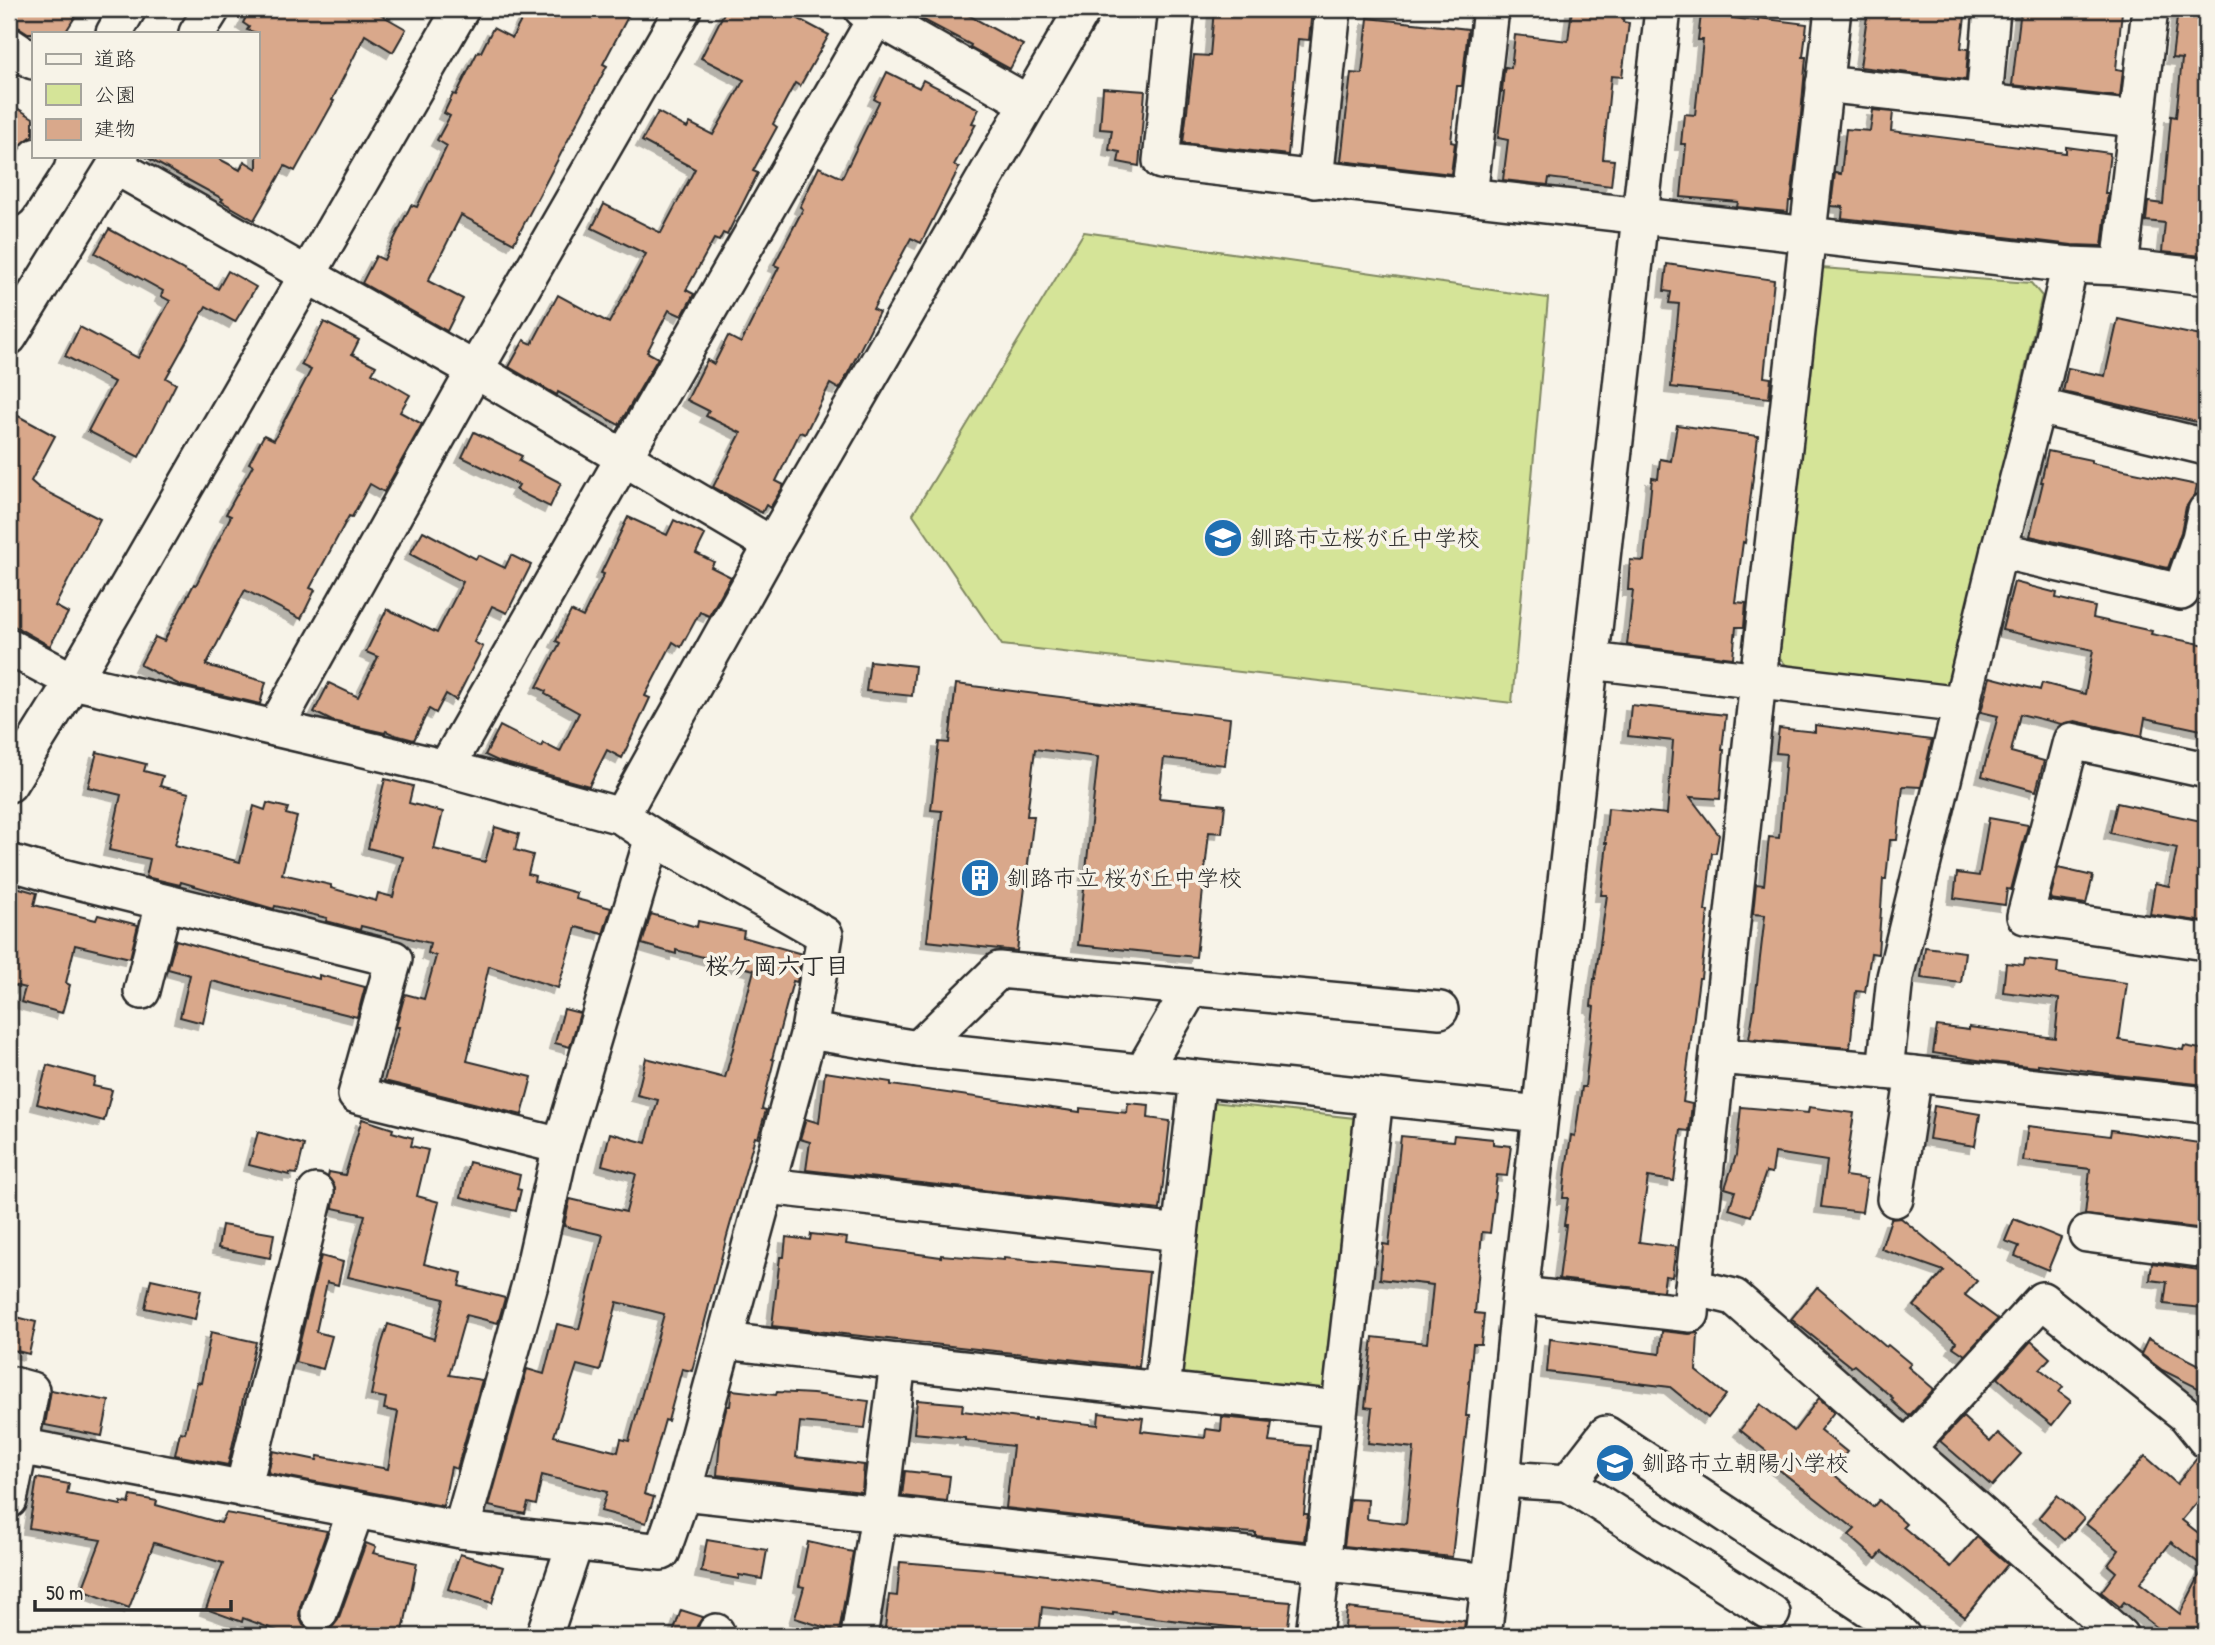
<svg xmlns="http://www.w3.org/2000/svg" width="2215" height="1645" font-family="'Patrick Hand','Klee One',sans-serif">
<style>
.green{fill:#d5e498;stroke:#808862;stroke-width:2}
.building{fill:#d9a88b;stroke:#2b2b2b;stroke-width:2;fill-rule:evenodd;filter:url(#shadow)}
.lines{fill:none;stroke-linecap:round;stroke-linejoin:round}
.minor-casing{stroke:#2b2b2b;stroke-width:40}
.minor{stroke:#f7f3e8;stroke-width:35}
.labels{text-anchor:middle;stroke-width:7;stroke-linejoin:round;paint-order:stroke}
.poi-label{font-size:23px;fill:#2b2b2b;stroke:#f7f3e8;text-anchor:start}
.neighbourhood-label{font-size:24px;font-weight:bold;fill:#2b2b2b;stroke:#f7f3e8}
</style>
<defs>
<filter id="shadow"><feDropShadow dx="-6" dy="6" stdDeviation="0" flood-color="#0004"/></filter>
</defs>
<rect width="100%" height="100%" fill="#f7f3e8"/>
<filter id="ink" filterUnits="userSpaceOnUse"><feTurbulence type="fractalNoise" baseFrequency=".0143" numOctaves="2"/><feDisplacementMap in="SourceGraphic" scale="14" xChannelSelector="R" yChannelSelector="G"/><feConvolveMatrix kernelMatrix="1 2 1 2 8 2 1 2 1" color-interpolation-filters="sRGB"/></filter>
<g filter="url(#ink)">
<g class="green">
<polygon points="1084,232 1548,298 1512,703 1002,645 913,514"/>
<polygon points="1821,268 2031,283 2042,296 1952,687 1793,672 1777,656"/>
<polygon points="1212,1102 1354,1118 1323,1392 1181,1376"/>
</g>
<g class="building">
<polygon points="9,9 80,9 65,33 28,33 20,28 9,25"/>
<polygon points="250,9 371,9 406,29 393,52 365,35 332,100 334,101 295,171 285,166 254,220 221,201 223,199 144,156 214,156 240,170 244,161 257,169 257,33 247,30 249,27 243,23"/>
<polygon points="527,9 632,9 603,64 607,66 514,243 461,215 428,281 463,299 447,331 362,283 376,256 384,260 411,205 417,207 447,146 437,140 450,116 444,113 453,94 456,95 478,51 481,52 493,28 512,38"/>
<polygon points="726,9 780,9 829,35 800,86 795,83 773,124 777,127 753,171 758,173 727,235 723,233 719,241 714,239 686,290 694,294 682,316 669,310 647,352 658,358 619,425 558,392 557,395 509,367 524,340 532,344 558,295 609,323 646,254 592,228 604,204 661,233 695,169 642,141 658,112 687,128 690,123 713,135 744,80 701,58"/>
<polygon points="903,9 972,9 968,15 1023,45 1010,69 970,47 971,45"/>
<polygon points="1214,9 1312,9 1309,40 1298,39 1288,155 1183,143 1194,55 1210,56"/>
<polygon points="1572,9 1625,9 1623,22 1629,23 1622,77 1611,76 1603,159 1614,160 1611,186 1549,178 1548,185 1503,180 1508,140 1498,138 1504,92 1502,92 1504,71 1505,67 1511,68 1515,35 1568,41"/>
<polygon points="1868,9 1966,9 1961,48 1968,49 1966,80 1860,67"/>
<polygon points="2021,9 2087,9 2122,12 2116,69 2123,70 2120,97 2012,85"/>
<polygon points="2178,9 2206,9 2206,221 2203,256 2162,252 2165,223 2146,221 2148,202 2163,204 2171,116 2176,117 2182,59 2172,58"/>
<polygon points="1701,14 1758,21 1758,18 1807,24 1803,57 1806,57 1801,115 1791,201 1789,201 1788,212 1737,207 1738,202 1681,197 1686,144 1681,144 1684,114 1695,115 1703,40 1698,40"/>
<polygon points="1368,18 1468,29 1462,86 1457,86 1451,142 1455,143 1451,174 1341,161 1351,73 1362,74"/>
<polygon points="887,72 919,88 923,80 979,109 972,123 976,124 954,165 959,168 921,243 911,238 873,309 879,312 842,385 839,389 830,384 805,434 800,432 776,481 784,485 770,508 766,505 762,513 713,487 741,433 706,416 709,411 687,400 707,360 714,364 728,336 741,343 779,267 774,265 803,209 800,207 819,167 842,178 879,102 874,99"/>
<polygon points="1103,88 1145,91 1139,166 1118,162 1120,152 1109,150 1112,130 1100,129"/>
<polygon points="9,103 33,118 33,135 19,147 9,140"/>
<polygon points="1873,110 1893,112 1891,131 2066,153 2066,147 2110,153 2105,193 2108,193 2102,246 2072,245 1842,218 1843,207 1831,206 1835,173 1841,174 1846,129 1870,131"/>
<polygon points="109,229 218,289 228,271 256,287 235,322 206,306 166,378 176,384 139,457 88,431 114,382 65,356 80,327 138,358 170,301 161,296 163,291 95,253"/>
<polygon points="1667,264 1774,280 1764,377 1771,378 1769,398 1671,387 1679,304 1669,303 1671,292 1664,291"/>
<polygon points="2118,319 2206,337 2206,424 2063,392 2068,368 2105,376"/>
<polygon points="324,322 359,340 352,354 376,366 372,373 410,395 400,412 422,424 384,492 370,484 352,517 349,516 310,588 315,590 301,619 245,590 206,665 266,682 260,704 180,685 140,665 155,637 164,641 194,584 196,585 231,516 226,514 253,465 249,463 264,435 274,440 311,370 301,365"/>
<polygon points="9,411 55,436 31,481 39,488 100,519 55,606 68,613 50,646 9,623"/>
<polygon points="1677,425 1758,436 1745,543 1743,542 1735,602 1746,603 1744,627 1736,627 1733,658 1627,645 1633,590 1628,590 1630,560 1644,561 1652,478 1658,479 1660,459 1671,461"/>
<polygon points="474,432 522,456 519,461 561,483 550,507 516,490 519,485 462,457"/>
<polygon points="2048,451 2091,460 2091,463 2197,485 2195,495 2186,507 2181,532 2168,568 2030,536 2043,482 2041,482"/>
<polygon points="628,517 667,535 674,520 705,535 696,553 714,562 711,567 731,577 709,616 700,612 681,647 673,642 645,696 650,698 622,758 607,750 589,786 498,761 485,755 500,726 541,747 543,743 560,752 579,713 545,694 546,691 537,687 560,643 556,641 571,611 583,617 604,574 601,573"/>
<polygon points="423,531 476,559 478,555 505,568 511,555 531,565 507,613 492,606 474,642 483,647 456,700 446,694 436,713 429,709 414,740 395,735 386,731 385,733 332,721 314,712 329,683 358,697 378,657 366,652 387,609 437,633 463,582 410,554"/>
<polygon points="2014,582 2057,593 2056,598 2095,607 2093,618 2152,631 2151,634 2206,645 2206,731 2145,718 2142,736 2075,721 2061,724 2020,714 2011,752 2044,761 2036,791 1982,776 1998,716 1981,712 1990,677 2040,690 2042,683 2085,694 2093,650 2002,630"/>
<polygon points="870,661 915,666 912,696 866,691"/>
<polygon points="956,684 1230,718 1225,765 1164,758 1159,798 1225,805 1222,833 1209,832 1196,957 1078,945 1098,757 1035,749 1027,816 1034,816 1017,951 927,941 942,811 931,810 939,742 949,743"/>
<polygon points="1631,705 1726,715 1722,750 1724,750 1720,799 1690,797 1719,835 1716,853 1712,853 1705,911 1708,911 1701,978 1699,978 1683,1102 1692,1104 1689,1131 1681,1130 1674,1181 1648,1177 1639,1242 1676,1247 1672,1277 1665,1276 1663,1291 1559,1279 1566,1225 1564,1225 1568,1198 1563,1198 1566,1169 1571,1135 1575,1136 1582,1087 1585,1087 1594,1007 1591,1006 1594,979 1595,979 1607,895 1601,895 1607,843 1605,843 1608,808 1667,814 1673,741 1628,736"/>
<polygon points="1815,725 1932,740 1921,787 1903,786 1897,840 1890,840 1886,879 1883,879 1878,954 1871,953 1865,992 1856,991 1850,1048 1749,1039 1754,1009 1765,915 1753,914 1756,884 1764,885 1769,837 1779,838 1786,754 1776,753 1779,728 1815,732"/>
<polygon points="97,752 146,764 144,771 163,776 160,786 189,793 175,845 240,862 254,806 265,810 267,803 288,808 286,814 297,817 282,874 331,885 331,888 376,901 378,893 393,897 403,857 368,848 385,779 413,786 409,803 443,812 434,849 485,862 495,827 519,834 515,850 533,855 528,874 535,876 534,881 577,893 576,899 611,908 603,934 576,927 558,988 489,966 467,1061 532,1077 522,1115 384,1081 399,1027 396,1027 405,994 424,999 436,956 428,953 430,943 361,926 360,930 326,921 327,918 275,906 274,909 181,882 180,885 146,877 150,859 109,850 121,795 88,787"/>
<polygon points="2117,803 2206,822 2205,922 2150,914 2155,883 2169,886 2177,848 2110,833"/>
<polygon points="1989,818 2028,825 2011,890 2007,889 2005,905 1954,898 1957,873 1979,876"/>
<polygon points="2058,868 2093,876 2086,904 2050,899"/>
<polygon points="9,885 37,893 34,905 96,920 98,915 138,925 130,958 75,945 66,983 70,985 62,1013 21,1002 25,988 9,984"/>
<path d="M651,914L697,927L698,921L744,931L743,937L802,954L797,982L793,981L772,1059L774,1060L762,1109L766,1110L758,1138L755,1137L727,1236L692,1371L682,1369L668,1421L665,1420L644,1494L654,1497L646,1523L601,1511L607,1492L542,1475L536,1505L528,1503L525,1514L489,1506L527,1369L544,1374L557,1324L579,1329L603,1235L564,1226L570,1199L626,1212L636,1174L602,1165L610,1133L646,1143L658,1100L637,1095L646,1058L725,1078L754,970L676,950V954L642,944ZM617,1302L664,1314L629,1441L621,1439L618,1452L554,1436L577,1365L600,1371Z"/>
<polygon points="176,940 285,970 319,979 319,975 365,987 357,1017 212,981 203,1023 180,1017 190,975 168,969"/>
<polygon points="1925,947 1965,952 1961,983 1921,978"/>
<polygon points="2025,959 2058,963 2057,973 2127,983 2119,1040 2183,1050 2184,1046 2206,1050 2206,1085 2116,1075 2038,1064 2038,1067 1990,1062 1933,1053 1937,1026 1969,1030 1969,1027 2055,1038 2059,999 2003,992 2006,963 2024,965"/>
<polygon points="564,1009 580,1013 570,1047 555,1043"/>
<polygon points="47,1065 95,1078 93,1086 112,1090 104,1121 37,1104"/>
<polygon points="825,1072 891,1082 891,1085 1080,1112 1080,1108 1127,1113 1128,1103 1149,1105 1148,1118 1170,1121 1160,1210 806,1170 810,1142 800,1139 806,1119 819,1123"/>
<polygon points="1934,1106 1980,1114 1975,1146 1929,1139"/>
<polygon points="1741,1107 1808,1113 1809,1107 1854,1113 1845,1176 1867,1179 1862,1212 1821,1207 1827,1161 1775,1153 1772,1173 1766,1172 1751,1216 1729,1209 1735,1191 1725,1188 1736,1155"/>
<polygon points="362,1119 393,1129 392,1132 413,1138 411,1146 428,1150 417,1196 439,1202 424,1264 462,1273 459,1286 505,1298 498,1323 466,1315 449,1375 482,1380 457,1469 451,1467 443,1506 268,1473 273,1451 317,1460 318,1456 388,1469 398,1412 384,1409 386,1398 371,1395 381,1346 388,1324 434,1339 444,1299 348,1277 365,1215 333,1208 335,1187 328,1177 329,1172 345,1175"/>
<polygon points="2028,1126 2110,1136 2111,1130 2206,1144 2206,1176 2205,1176 2197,1228 2085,1215 2090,1169 2023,1161"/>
<polygon points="258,1132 304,1145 297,1174 289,1173 289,1175 249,1165"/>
<polygon points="1454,1135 1493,1139 1493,1144 1511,1146 1507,1176 1497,1175 1490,1233 1482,1232 1475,1313 1484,1314 1481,1344 1473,1344 1466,1416 1468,1416 1452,1557 1344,1546 1350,1499 1368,1500 1367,1519 1406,1524 1414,1448 1368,1443 1372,1408 1365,1407 1373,1337 1427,1343 1433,1285 1380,1279 1383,1244 1389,1245 1401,1136 1453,1141"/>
<polygon points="469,1162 520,1175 517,1189 521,1190 516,1211 461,1197"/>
<polygon points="1901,1218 1977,1281 1965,1295 1998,1319 1965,1355 1953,1347 1956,1342 1914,1306 1944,1271 1881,1249 1891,1219"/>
<polygon points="2014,1219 2061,1238 2048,1270 2015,1256 2019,1246 2005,1241"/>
<polygon points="222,1225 274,1234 270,1258 218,1248"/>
<polygon points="811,1234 847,1238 846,1244 941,1257 941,1255 1004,1260 1004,1258 1149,1272 1139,1367 772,1326 780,1257 784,1257 786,1237 810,1240"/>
<polygon points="321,1256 343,1262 338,1285 327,1282 316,1332 332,1336 323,1369 295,1362"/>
<polygon points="2152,1263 2206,1271 2203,1308 2164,1304 2167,1282 2150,1280"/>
<polygon points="151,1279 201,1290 195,1319 145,1308"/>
<polygon points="1817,1287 1886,1347 1888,1345 1911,1364 1908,1367 1934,1389 1909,1416 1891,1400 1893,1398 1854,1365 1851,1367 1791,1319"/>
<polygon points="9,1315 36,1322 29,1354 9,1349"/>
<polygon points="1662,1331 1689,1334 1698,1333 1696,1371 1726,1395 1708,1418 1670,1387 1547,1372 1550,1339 1660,1354"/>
<polygon points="211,1332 256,1342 228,1465 175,1455 180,1432 185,1433 197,1382 201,1383"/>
<polygon points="2148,1339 2206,1368 2206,1392 2162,1370 2141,1354"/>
<polygon points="2031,1341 2050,1358 2040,1369 2063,1387 2059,1392 2071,1401 2052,1425 2021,1400 2022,1399 1998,1378"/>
<polygon points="51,1390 109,1401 102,1436 45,1425"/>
<polygon points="732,1390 776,1395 777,1392 813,1394 869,1401 865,1428 800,1422 796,1457 864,1465 862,1492 717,1475 721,1429 727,1406 730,1406"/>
<polygon points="1819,1398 1834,1412 1820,1430 1847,1452 1831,1472 1873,1507 1879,1500 1906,1524 1903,1527 1951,1567 1977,1537 2008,1564 1965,1617 1882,1552 1876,1559 1849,1535 1855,1529 1777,1468 1781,1463 1740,1430 1760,1404 1794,1431"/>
<polygon points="917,1400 963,1404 962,1411 1035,1420 1035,1418 1098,1425 1099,1413 1143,1418 1141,1431 1205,1438 1206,1429 1221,1431 1222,1417 1272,1422 1269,1442 1311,1446 1304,1514 1308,1514 1304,1541 1256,1536 1256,1533 1203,1530 1006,1508 1013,1446 965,1440 965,1438 914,1433"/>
<polygon points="1963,1417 1990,1442 1998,1433 2021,1454 1992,1486 1940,1441"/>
<path d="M2145,1456L2177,1484L2197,1458L2206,1460V1492L2182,1520L2206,1539V1636H2168L2124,1602L2120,1607L2101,1592L2116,1572L2108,1565L2119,1550L2086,1524ZM2171,1542L2204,1567L2180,1614L2140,1583Z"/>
<polygon points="905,1471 950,1476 947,1501 902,1496"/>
<polygon points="37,1478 69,1484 67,1494 121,1505 121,1502 129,1504 131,1496 157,1501 156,1505 221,1523 226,1513 327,1531 300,1607 299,1616 303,1625 313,1632 322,1633 331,1629 338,1620 366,1543 376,1547 373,1553 417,1563 402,1636 291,1636 243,1618 242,1622 206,1609 223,1563 154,1543 129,1608 82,1590 101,1540 29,1528"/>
<polygon points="2057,1495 2084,1518 2065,1540 2039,1517"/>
<polygon points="707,1540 767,1550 762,1579 739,1575 739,1579 701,1572"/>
<polygon points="808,1542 853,1552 839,1632 795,1618 804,1587 799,1586"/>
<polygon points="460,1554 503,1567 492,1603 448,1589"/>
<polygon points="900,1562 1024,1572 1180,1593 1291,1602 1287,1634 1113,1613 1113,1615 1042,1607 1039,1636 884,1636 889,1595 897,1596"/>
<polygon points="1347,1608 1465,1621 1463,1636 1344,1636"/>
<polygon points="681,1610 703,1617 697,1626 695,1636 672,1636"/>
</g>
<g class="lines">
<g class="minor-casing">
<g id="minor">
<polyline points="862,9 1028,103"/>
<polyline points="1177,9 1161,161 2070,265 2120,267 2206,277"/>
<polyline points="114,33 128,9"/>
<polyline points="197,33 212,9"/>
<polyline points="9,45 33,61"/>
<polyline points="1824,84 2136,119"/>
<polyline points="1984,101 1992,9"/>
<polyline points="115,166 475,370 772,545"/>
<polyline points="1315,180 1333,9"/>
<polyline points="1469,196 1491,9"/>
<polyline points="9,199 37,156"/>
<polyline points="2120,267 2150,9"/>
<polyline points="9,337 121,156"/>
<polyline points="2037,406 2206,447"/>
<polyline points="1999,550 2181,592 2200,538 2206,511"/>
<polyline points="9,647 73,681 446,768 621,816 653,837 825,935 809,1031 683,1492 662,1552 461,1530 19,1446"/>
<polyline points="1591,661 1962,705"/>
<polyline points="275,728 475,370 683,9"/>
<polyline points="446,768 881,9"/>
<polyline points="2206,770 2071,741 2025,916 2206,942"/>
<polyline points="9,784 73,681 461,9"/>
<polyline points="621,816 772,545 1083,9"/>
<polyline points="9,862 58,876 394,959 356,1095 561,1146"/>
<polyline points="142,991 164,903"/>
<polyline points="809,1031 918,1049 1540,1114"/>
<polyline points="918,1049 999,970 1440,1010"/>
<polyline points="1718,1056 1885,1071 2206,1105"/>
<polyline points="1885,1071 1895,977 1999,550 2037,406 2070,265"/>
<polyline points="1142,1073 1191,988"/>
<polyline points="767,1186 1180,1233"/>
<polyline points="1895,1199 1914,1074"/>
<polyline points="2087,1234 2206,1250"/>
<polyline points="1693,1287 1758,680 1833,9"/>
<polyline points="1520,1295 1691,1314 1693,1287 1734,1297 2120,1636"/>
<polyline points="725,1341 898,1362 1339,1409"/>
<polyline points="9,1384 31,1390 9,1500"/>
<polyline points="1162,1389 1198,1079"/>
<polyline points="1907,1448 2042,1300 2186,1415 2206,1440"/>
<polyline points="1502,1479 1568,1483 1606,1434 1880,1616 1902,1636"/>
<polyline points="1568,1483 1772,1613"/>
<polyline points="243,1489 316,1192"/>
<polyline points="683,1492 1489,1582"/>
<polyline points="461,1530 530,1284 561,1146 653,837"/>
<polyline points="319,1613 356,1510"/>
<polyline points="544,1636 575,1543"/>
<polyline points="715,1636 716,1632"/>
<polyline points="859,1636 879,1515 898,1362"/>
<polyline points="1314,1636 1375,1097"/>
<polyline points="1483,1636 1502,1479 1520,1295 1663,9"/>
</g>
</g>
<use href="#minor" class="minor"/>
</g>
</g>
<defs>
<g id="school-disc" transform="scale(2.0125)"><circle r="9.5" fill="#1f6fb2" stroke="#f7f3e8"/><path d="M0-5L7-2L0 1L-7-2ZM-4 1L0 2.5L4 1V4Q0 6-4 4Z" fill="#fff"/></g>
<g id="building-disc" transform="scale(2.0125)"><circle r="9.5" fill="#1f6fb2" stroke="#f7f3e8"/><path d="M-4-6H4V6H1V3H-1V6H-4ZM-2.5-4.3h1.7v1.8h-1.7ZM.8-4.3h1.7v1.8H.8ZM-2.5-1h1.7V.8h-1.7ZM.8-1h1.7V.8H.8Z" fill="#fff"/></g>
</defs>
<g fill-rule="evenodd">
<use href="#school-disc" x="1223" y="538"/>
<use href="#building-disc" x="980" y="878"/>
<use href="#school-disc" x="1615" y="1463"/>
</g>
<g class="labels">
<g class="poi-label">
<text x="1250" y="546">釧路市立桜が丘中学校</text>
<text x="1007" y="886">釧路市立 桜が丘中学校</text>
<text x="1642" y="1471">釧路市立朝陽小学校</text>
</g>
<g class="neighbourhood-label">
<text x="777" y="974">桜ケ岡六丁目</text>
</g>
</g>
<rect width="2215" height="1645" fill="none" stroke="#f7f3e8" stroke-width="35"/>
<rect x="18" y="18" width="2180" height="1610" fill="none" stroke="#2b2b2b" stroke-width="2.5" filter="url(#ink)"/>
<rect x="32" y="32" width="228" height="126" fill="#f7f3e8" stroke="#a5a39c" stroke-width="2"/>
<rect x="46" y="54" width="35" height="10" fill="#f7f3e8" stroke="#a5a39c" stroke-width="2"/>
<text x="94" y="66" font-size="21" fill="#2b2b2b">道路</text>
<rect x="46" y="84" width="35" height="21" fill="#d5e498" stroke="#a5a39c" stroke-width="2"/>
<text x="94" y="102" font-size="21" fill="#2b2b2b">公園</text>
<rect x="46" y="119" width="35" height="21" fill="#d9a88b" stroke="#a5a39c" stroke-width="2"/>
<text x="94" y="136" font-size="21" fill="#2b2b2b">建物</text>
<path d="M35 1600v10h196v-10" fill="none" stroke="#2b2b2b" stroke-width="3.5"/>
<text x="46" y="1600" font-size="21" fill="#2b2b2b" stroke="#f7f3e8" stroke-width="5" paint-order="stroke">50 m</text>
</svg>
